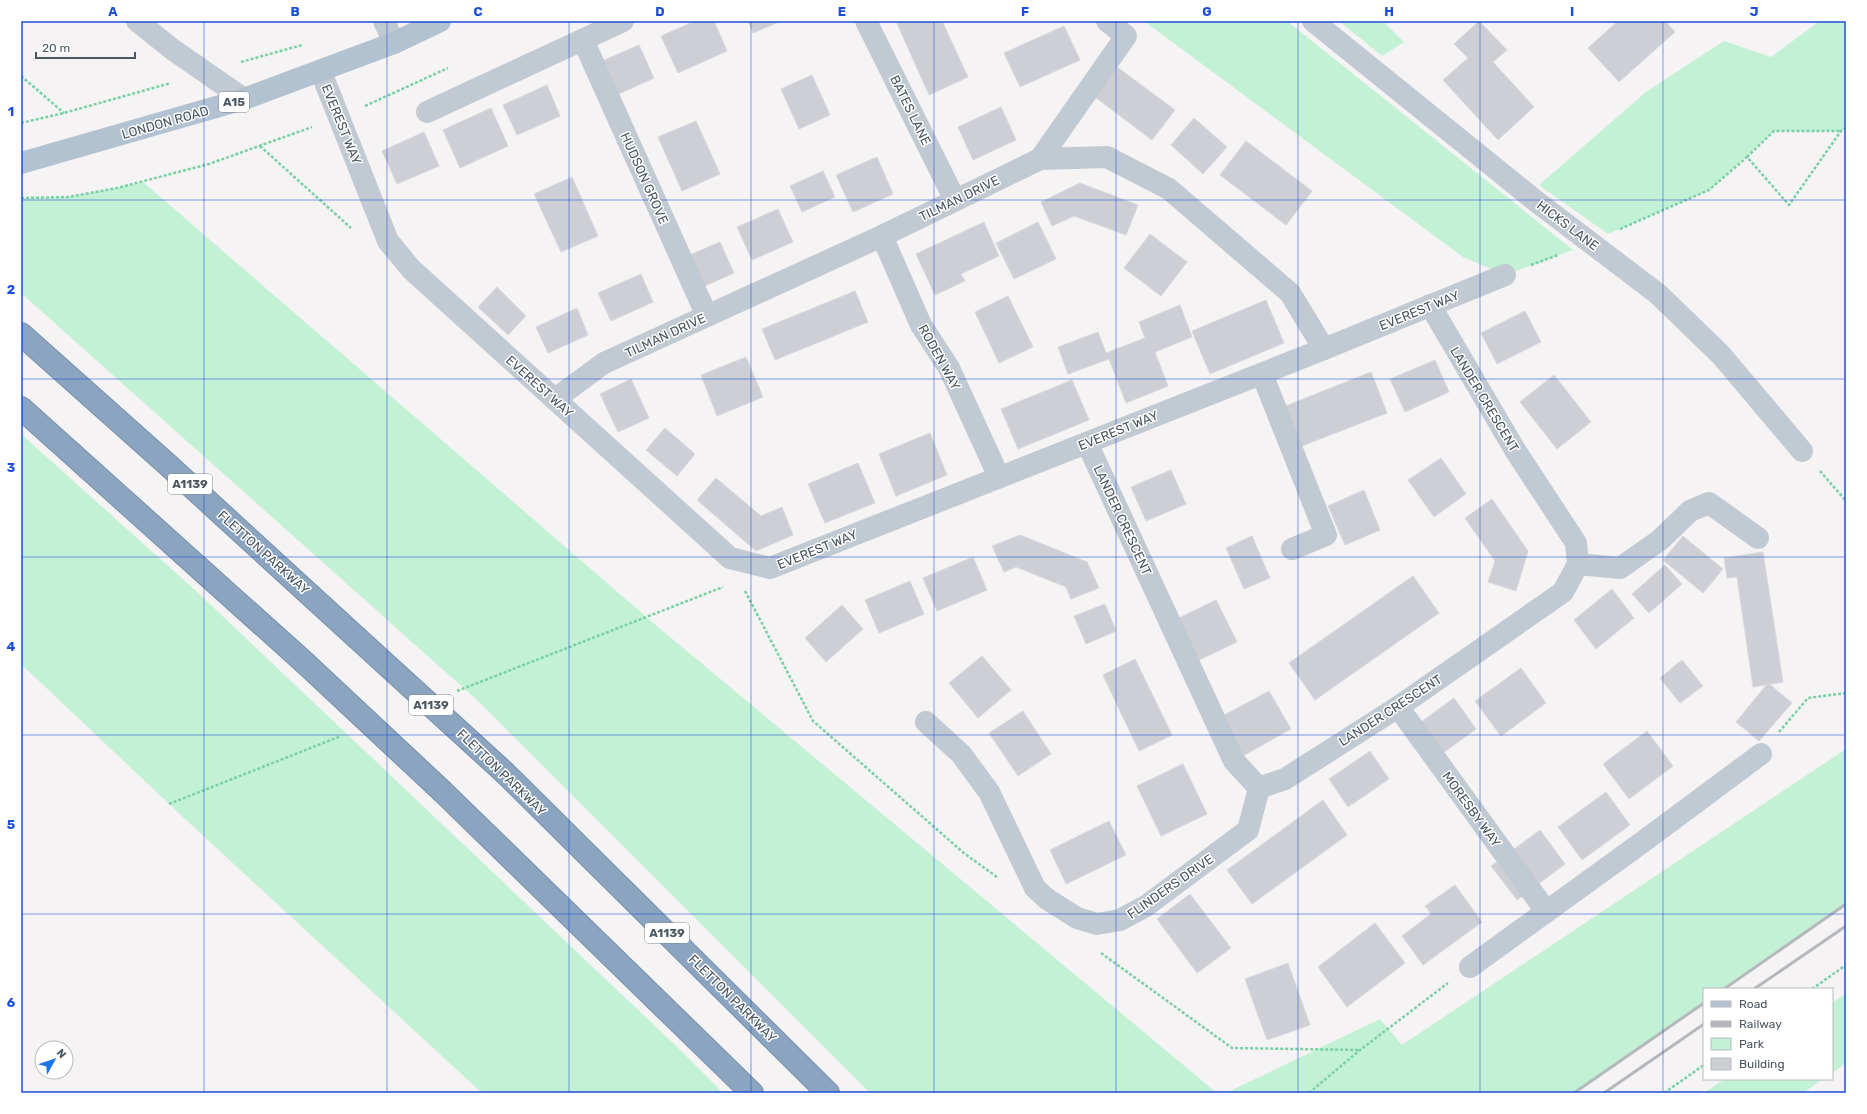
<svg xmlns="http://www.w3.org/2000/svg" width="1867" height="1114" font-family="Rubik,sans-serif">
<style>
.green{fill:#c3f1d5}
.building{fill:#cdcfd5;stroke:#d7d9de}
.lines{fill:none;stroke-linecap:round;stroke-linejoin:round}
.highway-casing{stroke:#7690ad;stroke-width:24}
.path{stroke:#7ad0a6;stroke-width:2.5;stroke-dasharray:3 2;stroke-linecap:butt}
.minor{stroke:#c1cad2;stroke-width:22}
.major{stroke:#b3c2d1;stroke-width:22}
.highway{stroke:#8ba5c1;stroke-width:22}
.rail{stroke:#b5b8bd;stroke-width:3}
.highway-bridge-casing{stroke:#7690ad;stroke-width:24;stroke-linecap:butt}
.minor-bridge{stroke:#c1cad2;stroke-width:22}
.highway-bridge{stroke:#8ba5c1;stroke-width:22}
.grid{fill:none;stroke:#1d4ed8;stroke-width:1;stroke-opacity:0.55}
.labels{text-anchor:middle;stroke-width:3;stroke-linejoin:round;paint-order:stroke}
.shield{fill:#fff;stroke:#808990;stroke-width:1}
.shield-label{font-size:12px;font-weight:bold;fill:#4a5661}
.street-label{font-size:13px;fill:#4a5661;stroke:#fff}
.neatline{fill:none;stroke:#1d4ed8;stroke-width:1.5}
.grid-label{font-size:13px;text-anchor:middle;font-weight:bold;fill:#1d4ed8}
</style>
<rect width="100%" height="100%" fill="#f5f3f3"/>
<g class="green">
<polygon points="1144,21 1287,21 1573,250 1505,275 1463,257"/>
<polygon points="1339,21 1383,21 1404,42 1382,56"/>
<polygon points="1820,21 1846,21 1846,128 1841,131 1774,131 1709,190 1608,234 1539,185 1646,92 1724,41 1771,57"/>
<polygon points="143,182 658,627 1217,1093 870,1093 477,700 21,293 21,198 68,197 117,188"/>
<polygon points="21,434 196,591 674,1044 723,1093 482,1093 184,818 21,664"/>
<polygon points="1846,749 1846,904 1724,989 1704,989 1704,1003 1574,1093 1226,1093 1380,1019 1402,1045"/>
<polygon points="1846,993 1846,1063 1832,1073 1832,1003"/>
<polygon points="1724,1079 1823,1079 1803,1093 1704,1093"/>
</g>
<g class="building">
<polygon points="695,21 714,21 727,51 678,73 661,36"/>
<polygon points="748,21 781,21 753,33"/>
<polygon points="896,21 942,21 968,77 929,95"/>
<polygon points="1479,21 1507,50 1493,62 1534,107 1498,140 1443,80 1468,58 1454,44"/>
<polygon points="1618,21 1665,21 1675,32 1619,82 1588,48"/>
<polygon points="1064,26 1080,60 1020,87 1004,53"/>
<polygon points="639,45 654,78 608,99 593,65"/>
<polygon points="1117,67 1175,110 1152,140 1095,97"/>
<polygon points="812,75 830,115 799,129 781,89"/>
<polygon points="547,85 560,116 517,135 503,105"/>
<polygon points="1001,107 1016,140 973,160 958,127"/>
<polygon points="491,108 508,146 460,168 443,130"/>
<polygon points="1194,118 1227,147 1203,174 1171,145"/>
<polygon points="696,121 720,174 682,191 658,137"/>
<polygon points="424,132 439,166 397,184 382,151"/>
<polygon points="1246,141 1312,191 1286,225 1220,175"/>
<polygon points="877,157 893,194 853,212 836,175"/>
<polygon points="823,171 835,197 802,212 790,186"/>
<polygon points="572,177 598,236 561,252 534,194"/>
<polygon points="1080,183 1138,205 1126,235 1074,216 1052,226 1041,202"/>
<polygon points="778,209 793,242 752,260 737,227"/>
<polygon points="984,222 999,256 961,274 965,281 935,295 916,254"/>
<polygon points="1038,222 1056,259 1014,279 996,243"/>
<polygon points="1150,234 1187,262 1161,296 1124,268"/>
<polygon points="720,242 734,273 700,288 685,257"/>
<polygon points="641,274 653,302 611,321 598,293"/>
<polygon points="497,287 526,316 508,335 478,307"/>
<polygon points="855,291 868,322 775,360 762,329"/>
<polygon points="1008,296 1033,347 999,363 975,312"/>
<polygon points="1266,300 1284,343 1210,374 1192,331"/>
<polygon points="1180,305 1192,337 1155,352 1168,386 1126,403 1109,359 1068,374 1058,347 1098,332 1106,353 1145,338 1139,322"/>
<polygon points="577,308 588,335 548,353 536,327"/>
<polygon points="1525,311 1541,342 1497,364 1481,333"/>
<polygon points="746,357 763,397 717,416 701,375"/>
<polygon points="1435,360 1449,392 1405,412 1390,379"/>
<polygon points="1371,372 1387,413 1294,449 1278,409"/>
<polygon points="1554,375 1591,422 1557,449 1520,402"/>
<polygon points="631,379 649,418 618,432 600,394"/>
<polygon points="1072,380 1089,420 1018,449 1001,409"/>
<polygon points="665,428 695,454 677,476 646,450"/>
<polygon points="930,433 947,475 896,496 879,454"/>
<polygon points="1441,458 1466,494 1434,517 1408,480"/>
<polygon points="858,463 875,503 825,523 808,484"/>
<polygon points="1171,470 1186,504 1146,521 1131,487"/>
<polygon points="716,478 761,516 782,507 793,535 756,551 697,500"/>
<polygon points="1364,490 1380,530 1345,545 1328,506"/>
<polygon points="1492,499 1528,551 1516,591 1488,582 1495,561 1465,518"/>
<polygon points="1020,535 1087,562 1099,588 1071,599 1066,587 1016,567 1004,572 992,546"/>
<polygon points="1252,536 1270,578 1244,589 1226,548"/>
<polygon points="1683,536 1723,569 1703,593 1663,560"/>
<polygon points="1763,552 1783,682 1753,687 1737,577 1727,578 1724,558"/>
<polygon points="973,557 987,590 937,611 923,578"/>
<polygon points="1665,565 1682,584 1649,613 1632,594"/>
<polygon points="1413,576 1439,613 1315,700 1289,663"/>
<polygon points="910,581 924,614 879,633 865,600"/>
<polygon points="1612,589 1634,618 1596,649 1574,620"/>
<polygon points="1216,600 1237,642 1197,661 1177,619"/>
<polygon points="1105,604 1116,631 1086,644 1074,616"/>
<polygon points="842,605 863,629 826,662 805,638"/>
<polygon points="982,656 1011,690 978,718 949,683"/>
<polygon points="1135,659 1172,735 1139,751 1103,675"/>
<polygon points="1682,660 1703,686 1680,703 1660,678"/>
<polygon points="1521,668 1546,703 1501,736 1475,701"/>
<polygon points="1768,683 1792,703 1759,741 1736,722"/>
<polygon points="1269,691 1291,729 1241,757 1219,718"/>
<polygon points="1454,698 1476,729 1432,761 1410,730"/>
<polygon points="1023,711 1051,754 1018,776 989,733"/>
<polygon points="1647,731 1673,766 1629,799 1603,764"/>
<polygon points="1370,751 1389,779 1348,807 1329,779"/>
<polygon points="1183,764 1207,814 1161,836 1137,786"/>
<polygon points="1606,792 1630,825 1582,860 1558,827"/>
<polygon points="1323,800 1347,835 1252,904 1227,870"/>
<polygon points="1109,821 1126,855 1066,884 1050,850"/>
<polygon points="1540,830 1565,864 1517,900 1491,866"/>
<polygon points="1455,885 1482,922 1423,965 1402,936 1431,914 1425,906"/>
<polygon points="1190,894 1231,948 1197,973 1157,919"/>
<polygon points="1375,923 1405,963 1347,1007 1318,967"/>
<polygon points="1288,963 1310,1025 1267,1040 1245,979"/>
</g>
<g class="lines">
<g class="highway-casing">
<g id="highway">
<polyline points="21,334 168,465 356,637"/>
<polyline points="21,408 305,663"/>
<polyline points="505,773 828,1093"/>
<polyline points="443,792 752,1093"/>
</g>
</g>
<g class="path">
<polyline points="241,62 302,45"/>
<polyline points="21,76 64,113"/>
<polyline points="365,106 448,68"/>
<polyline points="21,123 64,113 171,83"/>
<polyline points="260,146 351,228"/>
<polyline points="1747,157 1774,131 1840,131"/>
<polyline points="21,198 68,197 117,188 209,164 312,127"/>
<polyline points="1620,229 1709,190 1747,157 1789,205 1841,131 1846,128"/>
<polyline points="1531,265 1558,255"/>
<polyline points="1820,471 1846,501"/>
<polyline points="745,591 813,721 965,854 997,877"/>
<polyline points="457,691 723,587"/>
<polyline points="1779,732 1808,698 1846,693"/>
<polyline points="169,804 341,736"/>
<polyline points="1101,953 1232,1048 1360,1050"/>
<polyline points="1812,989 1846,965"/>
<polyline points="1309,1093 1360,1050 1448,983"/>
<polyline points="1664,1093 1704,1065"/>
</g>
<g class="minor">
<polyline points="137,21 172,49 244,99"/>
<polyline points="384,21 394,43"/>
<polyline points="866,21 955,200"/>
<polyline points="1313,21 1537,202"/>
<polyline points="583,40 707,316"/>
<polyline points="321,72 388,241 411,269 730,558 770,568 1324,349 1505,275"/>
<polyline points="427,112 623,21"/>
<polyline points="1040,159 1126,36 1107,21"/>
<polyline points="882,236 921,325 949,368 999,477"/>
<polyline points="1658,294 1721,355 1802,451"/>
<polyline points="1262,374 1326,535 1292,549"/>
<polyline points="555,399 604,363 882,236 1040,159 1107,157 1169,189 1290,293 1324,349"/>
<polyline points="1087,443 1234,761 1259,788"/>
<polyline points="1578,564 1620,568 1660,540 1690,511 1709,503 1758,538"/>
<polyline points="1398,707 1546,911"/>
<polyline points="926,722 961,754 989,792 1035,888 1047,899 1077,918 1097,924 1120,920 1146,906 1248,830 1259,788"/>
<polyline points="1259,788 1285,779 1398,707 1563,592 1578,564 1576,543 1515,450 1430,305"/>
<polyline points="1470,967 1644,841 1761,754"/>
</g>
<polyline class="major" points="21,163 244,99 394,43 440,21"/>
<use href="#highway" class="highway"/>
<g class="rail">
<polyline points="1724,989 1846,904"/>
<polyline points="1754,989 1846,926"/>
<polyline points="1574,1093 1704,1003"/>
<polyline points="1604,1093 1704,1024"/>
</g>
<g class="highway-bridge-casing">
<g id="highway-bridge">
<polyline points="356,637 505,773"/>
<polyline points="305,663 443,792"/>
</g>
</g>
<polyline class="minor-bridge" points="1537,202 1658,294"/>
<use href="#highway-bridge" class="highway-bridge"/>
</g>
<path class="grid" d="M204,21V1093M387,21V1093M569,21V1093M751,21V1093M934,21V1093M1116,21V1093M1298,21V1093M1480,21V1093M1663,21V1093M21,200H1846M21,379H1846M21,557H1846M21,735H1846M21,914H1846"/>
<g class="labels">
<g class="shield">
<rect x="219" y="92" width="30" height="20" rx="3"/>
<rect x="168" y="474" width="44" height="20" rx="3"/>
<rect x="409" y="695" width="44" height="20" rx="3"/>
<rect x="645" y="923" width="44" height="20" rx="3"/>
</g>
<g class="shield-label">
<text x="234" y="106">A15</text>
<text x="190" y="488">A1139</text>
<text x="431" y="709">A1139</text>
<text x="667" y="937">A1139</text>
</g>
<g class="street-label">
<text transform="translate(911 110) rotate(64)" y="5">BATES LANE</text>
<text transform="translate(165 122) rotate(-16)" y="5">LONDON ROAD</text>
<text transform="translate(342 124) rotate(68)" y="5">EVEREST WAY</text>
<text transform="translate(645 178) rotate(66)" y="5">HUDSON GROVE</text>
<text transform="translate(959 198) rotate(-26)" y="5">TILMAN DRIVE</text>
<text transform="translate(1568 225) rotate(37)" y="5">HICKS LANE</text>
<text transform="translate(1419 310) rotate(-22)" y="5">EVEREST WAY</text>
<text transform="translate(665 335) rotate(-25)" y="5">TILMAN DRIVE</text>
<text transform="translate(940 357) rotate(61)" y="5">RODEN WAY</text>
<text transform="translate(540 386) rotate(42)" y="5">EVEREST WAY</text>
<text transform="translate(1485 399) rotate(59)" y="5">LANDER CRESCENT</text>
<text transform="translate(1118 430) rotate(-22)" y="5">EVEREST WAY</text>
<text transform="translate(1123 520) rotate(65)" y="5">LANDER CRESCENT</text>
<text transform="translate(817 549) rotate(-22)" y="5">EVEREST WAY</text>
<text transform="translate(264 552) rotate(42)" y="5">FLETTON PARKWAY</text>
<text transform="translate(1390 710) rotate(-33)" y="5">LANDER CRESCENT</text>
<text transform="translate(502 772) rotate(44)" y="5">FLETTON PARKWAY</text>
<text transform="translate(1472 809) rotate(54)" y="5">MORESBY WAY</text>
<text transform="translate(1170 886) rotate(-35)" y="5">FLINDERS DRIVE</text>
<text transform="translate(733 998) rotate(45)" y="5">FLETTON PARKWAY</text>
</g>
</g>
<rect width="1867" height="1114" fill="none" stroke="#ffffff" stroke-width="44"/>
<rect x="1703" y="988" width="130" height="92" fill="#ffffff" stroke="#b7bbc0"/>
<rect x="1711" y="1001" width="20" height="6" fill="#b3c2d1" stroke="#b7bbc0"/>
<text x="1739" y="1008" font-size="12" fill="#4a5661">Road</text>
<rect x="1711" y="1021" width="20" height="6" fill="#b5b8bd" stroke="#b7bbc0"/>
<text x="1739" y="1028" font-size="12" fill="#4a5661">Railway</text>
<rect x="1711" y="1038" width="20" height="12" fill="#c3f1d5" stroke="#b7bbc0"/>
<text x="1739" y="1048" font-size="12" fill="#4a5661">Park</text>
<rect x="1711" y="1058" width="20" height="12" fill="#cdcfd5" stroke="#b7bbc0"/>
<text x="1739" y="1068" font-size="12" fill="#4a5661">Building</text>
<g transform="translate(54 1060) rotate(50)"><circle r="19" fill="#ffffff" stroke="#b7bbc0"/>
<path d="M0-3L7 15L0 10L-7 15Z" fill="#1a73e8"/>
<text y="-6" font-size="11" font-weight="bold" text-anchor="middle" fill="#4a5661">N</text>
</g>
<path d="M36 52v6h99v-6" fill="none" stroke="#4a5661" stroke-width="2"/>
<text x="42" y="52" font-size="12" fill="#4a5661" stroke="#ffffff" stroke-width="3" paint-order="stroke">20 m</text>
<rect x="22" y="22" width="1823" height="1070" class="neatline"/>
<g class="grid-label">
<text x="113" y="16">A</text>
<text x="295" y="16">B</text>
<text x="478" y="16">C</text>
<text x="660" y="16">D</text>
<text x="842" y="16">E</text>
<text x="1025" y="16">F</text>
<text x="1207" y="16">G</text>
<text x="1389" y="16">H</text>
<text x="1572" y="16">I</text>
<text x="1754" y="16">J</text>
<text x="11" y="116">1</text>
<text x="11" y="294">2</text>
<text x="11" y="472">3</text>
<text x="11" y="651">4</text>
<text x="11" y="829">5</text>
<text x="11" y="1007">6</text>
</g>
</svg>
